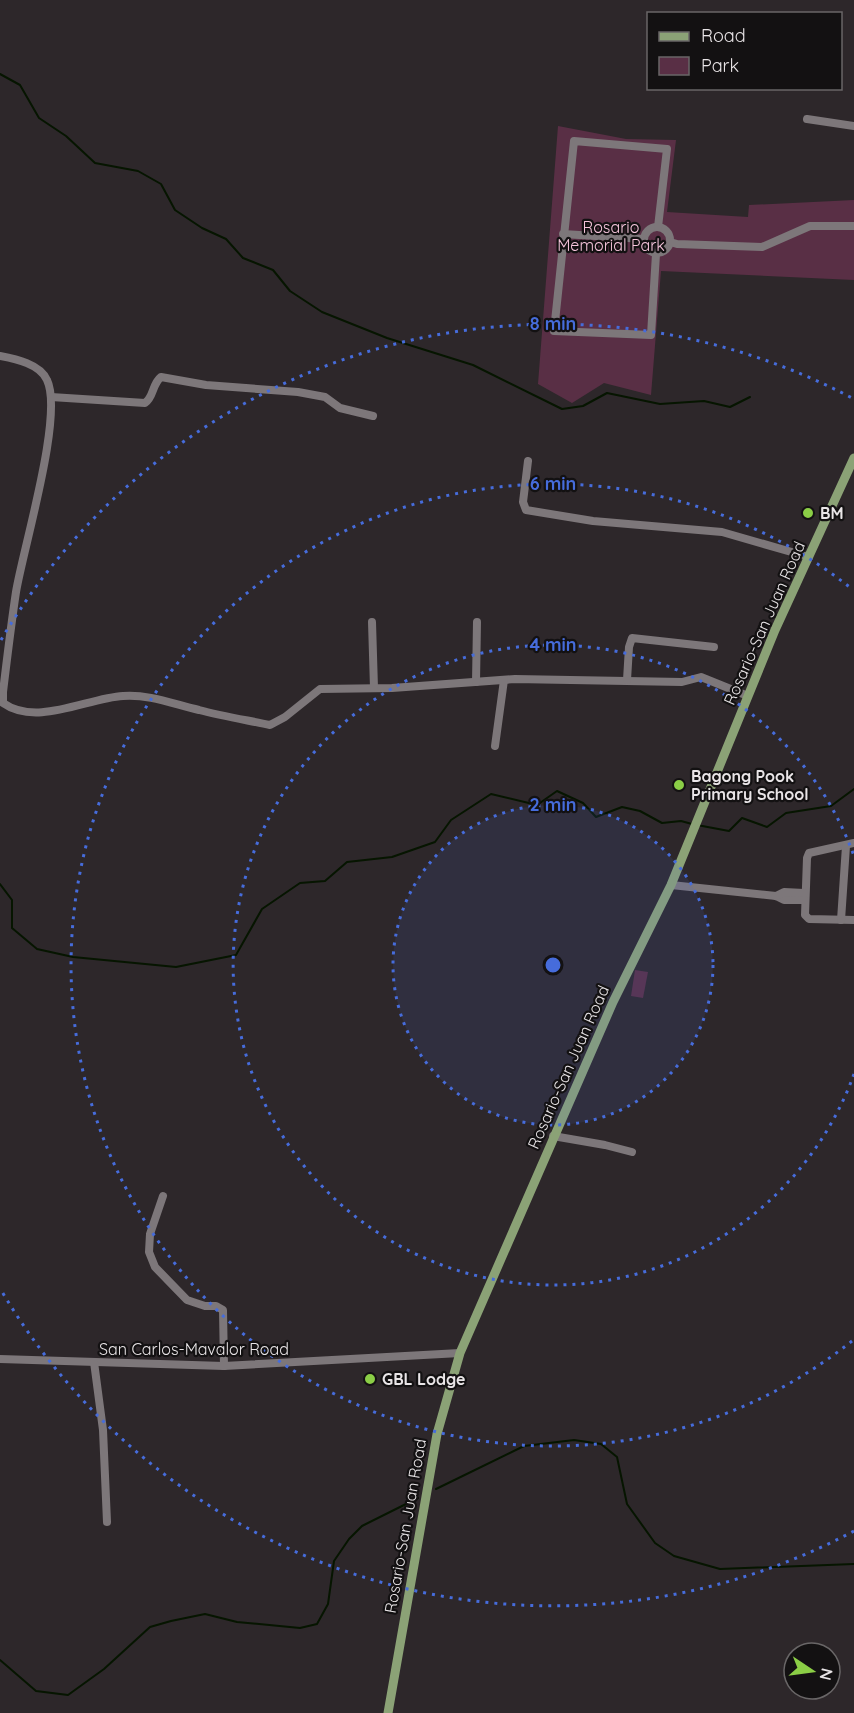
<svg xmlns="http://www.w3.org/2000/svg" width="854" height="1713" font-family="Quicksand,sans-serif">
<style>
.green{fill:#592f45}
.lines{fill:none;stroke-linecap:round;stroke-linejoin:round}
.stream{stroke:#061500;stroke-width:2}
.minor{stroke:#7d777a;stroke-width:8}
.major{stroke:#8ba276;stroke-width:9}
.ring{fill:none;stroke:#466cdb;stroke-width:3;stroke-dasharray:3 6}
.poi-dot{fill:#8bce46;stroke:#131112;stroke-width:2}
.labels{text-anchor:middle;stroke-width:4.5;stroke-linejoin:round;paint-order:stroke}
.park-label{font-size:16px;fill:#f6c5dc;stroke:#131112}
.poi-label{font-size:16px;font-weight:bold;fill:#e9e5e7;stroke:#131112;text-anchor:start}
.street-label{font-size:16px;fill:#e9e5e7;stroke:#131112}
.centre{fill:#466cdb;stroke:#131112;stroke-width:3}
.ring-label{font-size:18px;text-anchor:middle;font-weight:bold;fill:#466cdb;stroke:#131112;stroke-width:4.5;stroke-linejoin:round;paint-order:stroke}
</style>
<rect width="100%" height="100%" fill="#2d272a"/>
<g class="green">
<polygon points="558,126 626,139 676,140 667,212 748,217 749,205 854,200 854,280 661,271 651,395 604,383 572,403 538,384"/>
<polygon points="635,970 648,972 643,998 631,996"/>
</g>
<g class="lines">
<g class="stream">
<polyline points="0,74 20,85 39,118 66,136 95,163 138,171 161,184 175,210 202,228 226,239 243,258 273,270 290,291 322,312 387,338 473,365 562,409 583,406 607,393 660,404 704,401 730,407 750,397"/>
<polyline points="697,825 729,831 742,818 767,827 786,813 831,806 854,789"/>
<polyline points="0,884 12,900 12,928 37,949 73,957 176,967 236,955 262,909 300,883 325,881 347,862 392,857 435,842 451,820 491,794 537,805 557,791 583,803 596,817 622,807 640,811 662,823 681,821 692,824"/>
<polyline points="436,1489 524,1446 574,1440 601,1444 617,1457 627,1504 655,1543 674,1556 720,1569 854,1564"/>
<polyline points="0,1660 36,1691 68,1695 104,1669 150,1627 171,1621 205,1614 237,1622 300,1628 317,1624 328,1604 334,1561 349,1539 362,1526 418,1498"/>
</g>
<g class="minor">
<polyline points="807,119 854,126"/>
<circle cx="657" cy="240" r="13"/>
<polyline points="563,234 644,239"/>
<polyline points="670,242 677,244 762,247 810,226 854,226"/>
<polyline points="656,254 651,335 554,331 574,141 667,149 658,227"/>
<path d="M0,356C16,359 40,364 47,380C64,415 23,549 16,592C11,625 7,659 3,692V703C37,727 87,698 123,696C149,694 173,704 199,710C222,716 246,720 270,725L285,717L320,689L392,688L515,679L682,682L701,677L748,696"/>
<path d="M51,397L145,403C154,397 152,384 161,377L206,385L298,392L325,397L340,408L373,416"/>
<polyline points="528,461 523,502 526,510 593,521 722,532 809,557"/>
<polyline points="372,622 374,688"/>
<polyline points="627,680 629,647 632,638 714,647"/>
<polyline points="476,682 477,622"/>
<polyline points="495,746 504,680"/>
<polyline points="854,843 809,853 807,858 805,915 809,919 854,920"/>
<polyline points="671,885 776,896 784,900 804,900"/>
<polyline points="776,896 784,892 804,893"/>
<polyline points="841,920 846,846"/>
<polyline points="553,1136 605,1145 632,1152"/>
<polyline points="163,1196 150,1234 149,1252 155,1267 187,1300 205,1306 216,1306 223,1310 224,1366"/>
<polyline points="0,1359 224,1366 460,1353"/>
<polyline points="94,1362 103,1430 107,1522"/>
</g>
<polyline class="major" points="388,1713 437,1434 460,1353 613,1002 671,885 775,630 854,458"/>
</g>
<circle cx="553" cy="965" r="160" fill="#466cdb" fill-opacity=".12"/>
<g class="ring">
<circle cx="553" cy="965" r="160"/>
<path d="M854 1074A320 320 0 1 1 854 856"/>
<path d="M852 1341A481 481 0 1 1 852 589"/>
<path d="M854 1531A641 641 0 0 1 1 1290M1 640A641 641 0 0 1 854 399"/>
</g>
<g class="poi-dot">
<circle cx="808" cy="513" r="6"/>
<circle cx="679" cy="785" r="6"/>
<circle cx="370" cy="1379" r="6"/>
</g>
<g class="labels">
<g class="park-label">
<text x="611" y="233">Rosario<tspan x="611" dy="18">Memorial Park</tspan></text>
</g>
<g class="poi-label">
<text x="820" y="519">BM</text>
<text x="691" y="782">Bagong Pook<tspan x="691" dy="18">Primary School</tspan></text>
<text x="382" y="1385">GBL Lodge</text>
</g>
<g class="street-label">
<text transform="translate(764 623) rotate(-66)" y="6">Rosario-San Juan Road</text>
<text transform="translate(568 1067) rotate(-66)" y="6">Rosario-San Juan Road</text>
<text x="194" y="1355">San Carlos-Mavalor Road</text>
<text transform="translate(405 1526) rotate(-80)" y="6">Rosario-San Juan Road</text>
</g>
</g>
<circle cx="553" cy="965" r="9" class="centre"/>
<g class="ring-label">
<text x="553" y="330">8 min</text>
<text x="553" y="490">6 min</text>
<text x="553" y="651">4 min</text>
<text x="553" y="811">2 min</text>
</g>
<rect x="647" y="12" width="195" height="78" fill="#131112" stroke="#696667" stroke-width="1.5"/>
<rect x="659" y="32" width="30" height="9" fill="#8ba276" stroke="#696667" stroke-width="1.5"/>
<text x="701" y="42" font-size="18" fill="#e9e5e7">Road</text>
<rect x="659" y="57" width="30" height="18" fill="#592f45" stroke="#696667" stroke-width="1.5"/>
<text x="701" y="72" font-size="18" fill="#e9e5e7">Park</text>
<g transform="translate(812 1671) rotate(103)"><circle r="28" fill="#131112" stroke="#696667" stroke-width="1.5"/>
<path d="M0-4.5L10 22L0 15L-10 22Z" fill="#8bce46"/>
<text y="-9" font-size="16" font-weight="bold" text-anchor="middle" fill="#e9e5e7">N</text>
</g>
</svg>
